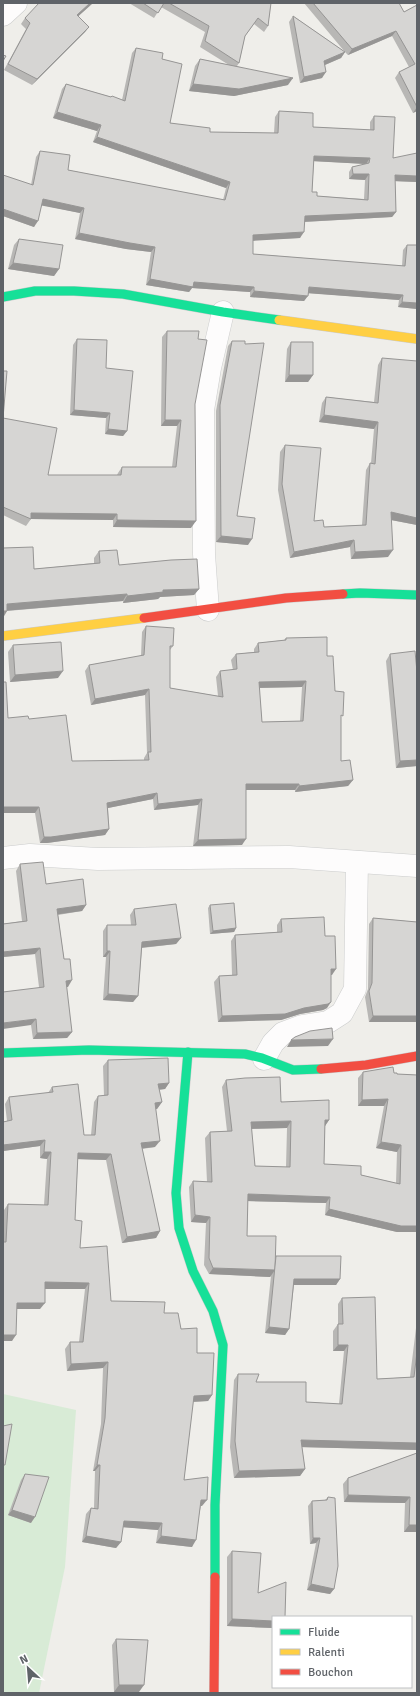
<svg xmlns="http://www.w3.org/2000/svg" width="420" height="1696" font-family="Signika,sans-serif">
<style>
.green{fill:#d8ebd6}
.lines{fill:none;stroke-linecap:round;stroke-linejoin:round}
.street-casing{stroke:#cbcccc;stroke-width:23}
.fast-casing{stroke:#cacacb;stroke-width:10}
.slow-casing{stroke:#cacacb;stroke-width:10}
.jam-casing{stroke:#cacacb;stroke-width:10}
.street{stroke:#fdfcfc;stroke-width:22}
.fast{stroke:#16e098;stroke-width:9}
.slow{stroke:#ffcf43;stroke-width:9}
.jam{stroke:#f24e42;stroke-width:9}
.wall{fill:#b8b7b5;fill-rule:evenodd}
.shaded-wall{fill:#969594}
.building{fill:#d6d5d3;stroke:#969594;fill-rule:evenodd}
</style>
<rect width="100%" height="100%" fill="#efeeea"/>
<polygon class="green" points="3,1394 76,1410 65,1567 39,1693 3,1693"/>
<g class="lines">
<g class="street-casing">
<g id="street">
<polyline points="3,15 16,3"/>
<polyline points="208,610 204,554 203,410 210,368 223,312"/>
<polyline points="3,858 30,855 98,859 289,857 417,866"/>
<polyline points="264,1059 273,1043 283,1033 302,1026 328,1022 342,1013 355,989 357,862"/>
</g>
</g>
<g class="fast-casing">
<g id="fast">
<polyline points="3,297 35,291 74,291 123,294 223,312 279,320"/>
<polyline points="343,594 360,593 417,595"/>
<polyline points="188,1052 176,1193 179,1228 193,1271 213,1311 223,1345 215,1505 215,1577"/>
<polyline points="3,1053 89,1050 245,1054 262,1058 293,1070 321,1069"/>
</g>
</g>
<g class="slow-casing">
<g id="slow">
<polyline points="279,320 417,339"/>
<polyline points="3,636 144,618"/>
</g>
</g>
<g class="jam-casing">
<g id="jam">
<polyline points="144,618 286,598 343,594"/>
<polyline points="321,1069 366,1065 417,1056"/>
<polyline points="214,1693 215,1577"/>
</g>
</g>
<use href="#street" class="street"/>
<use href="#fast" class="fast"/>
<use href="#slow" class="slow"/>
<use href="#jam" class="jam"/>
</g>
<g class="wall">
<polygon points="93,3 78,16 89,27 85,32 32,85 4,70 26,29 21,24 25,18"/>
<polygon points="129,3 271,3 268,26 264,32 254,24 245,36 239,63 237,66 288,85 234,96 189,91 195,66 200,59 229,65 200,47 205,32 161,7 154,18"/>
<polygon points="304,3 399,3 404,12 417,5 417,111 413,113 395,78 399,72 409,67 392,36 348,55 345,52 341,58 325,65 322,78 300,83 289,22 293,16 345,52"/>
<path d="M136,48L162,59L170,123L210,132L274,133L275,117L279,111L313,127L370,130V122L374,116L393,158L417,182L395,181L396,212L392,217L304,222L300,238L253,240V254L402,266L403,250L407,245L417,309L398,307L399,300L309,293L304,301L250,297V292L192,288L189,292L146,285L151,252L126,249L75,239L80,213L42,205L34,227L3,216V175L31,185L36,157L40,151L68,170L223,200L226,188L93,142L97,131L53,118L62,89L66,84L122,100L132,53ZM314,161L366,164L352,167L349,172V179L365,180L364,199L317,196L312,192Z"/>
<polygon points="19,239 59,269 54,276 8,269 14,245"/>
<polygon points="167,331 195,404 191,528 113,527 113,520 31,519 26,526 3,515 3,371 3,418 48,475 117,475 118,473 122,467 172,467 177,426 161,426 162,337"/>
<polygon points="77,339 106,368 127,431 123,436 105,434 106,418 70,415 73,345"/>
<polygon points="232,341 237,516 248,545 216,542 216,411 228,346"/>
<polygon points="291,342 313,375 308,382 285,382 287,349"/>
<polygon points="382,358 417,525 391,520 388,557 351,559 350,547 290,558 278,490 280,452 285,445 314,521 324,527 362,525 366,470 370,463 371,463 374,429 319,422 322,403 326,397 374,402 378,365"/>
<polygon points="99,551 119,565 199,589 194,595 160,597 158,599 123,603 123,601 7,611 34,569 94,563 94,558"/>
<path d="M146,626L173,646L170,650V688L218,696L216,677L220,671L233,670L231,660L236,654L254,652V649L258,643L284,640L286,638L327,656L341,718V761L353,780L348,786L295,792V790H246L242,845L193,846L198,805L154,810L153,799L108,808L109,829L105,835L47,843H40L35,813L8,718L29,719L72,761H144V758L147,753L145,695L91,705L85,671L89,665L141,656L142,632ZM302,687L300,721L262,722L259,688Z"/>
<polygon points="13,645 58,678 10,682 8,652"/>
<polygon points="390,654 417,672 417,766 396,768 386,661"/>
<polygon points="20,864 46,884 86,905 82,911 58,915 68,987 66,987 72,1032 67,1038 33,1039 31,1025 39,987 35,954 3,957 3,924 22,921 16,871"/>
<polygon points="210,905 236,928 234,932 210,934 208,908"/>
<polygon points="134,909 181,938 176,944 142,948 138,996 133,1002 103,1000 106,957 103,957 103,931 107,925 131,925 130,915"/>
<polygon points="373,918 417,922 417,1022 369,1022 365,997 368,989 369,924"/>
<polygon points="281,919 325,936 332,975 331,975 327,1008 323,1010 300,1014 281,1020 218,1022 214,982 219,976 232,975 231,941 235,935 277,932 277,925"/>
<polygon points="108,1060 169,1083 165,1089 159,1090 162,1102 157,1109 156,1109 155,1147 142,1149 160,1231 156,1238 122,1243 106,1160 78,1159 75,1220 80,1248 111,1301 164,1313 181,1329 197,1353 212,1395 208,1401 193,1402 184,1480 202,1506 201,1506 192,1547 156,1543 158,1530 123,1527 121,1542 116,1548 82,1542 86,1514 91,1508 94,1508 95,1471 93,1471 101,1424 103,1368 67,1371 65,1349 70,1342 79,1342 85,1289 45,1289 40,1309 17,1309 12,1341 3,1341 3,1229 4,1210 8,1204 44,1205 47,1159 40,1158 40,1146 3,1151 3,1122 7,1121 5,1104 9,1097 48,1093 52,1087 84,1135 91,1135 94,1102 98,1096 104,1096 103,1066"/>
<path d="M363,1072L394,1073L397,1074L417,1075V1232H397L325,1215L326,1203L248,1201L247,1236L275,1258L276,1256L340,1279L336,1285H294L289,1329L285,1335L265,1333L271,1276L270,1277L209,1274L204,1265L206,1223L191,1222L189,1187L193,1181L207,1182L205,1138L210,1132L227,1131L222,1087L226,1080L329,1120L325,1126L324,1164L361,1175L396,1183L397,1152L376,1148L384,1106H358V1078ZM287,1128L286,1167L255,1166L251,1129Z"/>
<polygon points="342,1298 377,1379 410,1377 416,1328 417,1327 417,1450 302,1447 305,1469 300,1476 234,1478 230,1447 234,1380 238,1374 256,1382 306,1402 339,1404 344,1351 333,1351 333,1331 338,1324 338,1304"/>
<polygon points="417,1453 417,1532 404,1532 405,1503 344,1502 343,1484 348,1478"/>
<polygon points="25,1474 31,1523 8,1515 21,1480"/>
<polygon points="328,1497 334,1589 330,1594 307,1590 316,1543 310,1544 308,1506 312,1501 325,1500"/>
<polygon points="232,1551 273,1617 273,1628 227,1626 227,1557"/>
<polygon points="116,1639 139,1692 114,1692 112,1645"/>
</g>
<g class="shaded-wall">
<polygon points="90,3 93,3 73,21 77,15"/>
<polygon points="89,27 85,32 32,85 37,79"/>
<polygon points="396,31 392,36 348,55 352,49"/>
<polygon points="345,52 341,58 320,67 324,61"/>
<polygon points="326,72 322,78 300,83 304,77"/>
<polygon points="293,78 288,85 234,96 189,91 193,84"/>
<polygon points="417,107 417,111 413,113"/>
<polygon points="57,112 101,125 97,131 53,118"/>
<polygon points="97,137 230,182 226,188 93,142"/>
<polygon points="314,156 370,158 366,164 310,161"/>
<polygon points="353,174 369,174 365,180 349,179"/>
<polygon points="395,175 417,176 417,182 391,181"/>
<polygon points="43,199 84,208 80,213 39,205"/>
<polygon points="3,209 38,221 34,227 3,216"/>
<polygon points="396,212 392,217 301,222 305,216"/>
<polygon points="304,232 300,238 250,241 253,235"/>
<polygon points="79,233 155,247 151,252 126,249 75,239"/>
<polygon points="13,263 59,269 54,276 8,269"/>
<polygon points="150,279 194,282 254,287 250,292 192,288 189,292 146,285"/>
<polygon points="309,287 403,295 399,300 305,293"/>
<polygon points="254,291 308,296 304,301 250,297"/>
<polygon points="402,302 417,303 417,309 398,307"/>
<polygon points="289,375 313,375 308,382 285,382"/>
<polygon points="74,410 110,413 106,418 70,415"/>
<polygon points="324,415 378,422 374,429 319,422"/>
<polygon points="165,420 181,420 177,426 161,426"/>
<polygon points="108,429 127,431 123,436 105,434"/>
<polygon points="391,512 417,518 417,525 386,519"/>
<polygon points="31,513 117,514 113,520 31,519"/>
<polygon points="117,520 196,521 191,528 113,527"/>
<polygon points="221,536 252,539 248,545 216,542"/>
<polygon points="354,540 350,547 290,558 294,552"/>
<polygon points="393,550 388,557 351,559 355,552"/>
<polygon points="199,589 194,595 160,597 158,599 123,603 127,596 163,590"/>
<polygon points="127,594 123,601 3,611 7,604"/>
<polygon points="3,611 7,611 3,618"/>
<polygon points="63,671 58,678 10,682 15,675"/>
<polygon points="306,681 302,687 254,688 259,682"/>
<polygon points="149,689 145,695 91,705 95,699"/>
<polygon points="417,760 417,766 396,768 400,761"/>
<polygon points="353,780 348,786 295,792 299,786"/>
<polygon points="246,784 299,784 295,790 242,790"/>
<polygon points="157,793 153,799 103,809 107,803"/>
<polygon points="202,799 198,805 154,810 158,804"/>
<polygon points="3,807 39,807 35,813 3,813"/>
<polygon points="109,829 105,835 47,843 40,843 44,837"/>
<polygon points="246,839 242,845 193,846 198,840"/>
<polygon points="86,905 82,911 53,915 57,909"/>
<polygon points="236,928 234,932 210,934 213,931"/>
<polygon points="181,938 176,944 138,948 142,942"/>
<polygon points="40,948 35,954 3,957 3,952"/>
<polygon points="107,951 110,951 106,957 103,957"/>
<polygon points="331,969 336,969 332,975 326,975"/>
<polygon points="72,980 68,987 61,987 66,981"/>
<polygon points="108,994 138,996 133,1002 103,1000"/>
<polygon points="331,1002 327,1008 323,1010 300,1014 281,1020 218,1022 222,1016 304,1008"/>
<polygon points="373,1016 417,1016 417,1022 369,1022"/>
<polygon points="36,1019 31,1025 3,1029 3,1023"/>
<polygon points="72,1032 67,1038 33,1039 37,1033"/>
<polygon points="333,1039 328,1046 287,1047 291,1040"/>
<polygon points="169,1083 165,1089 154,1090 158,1084"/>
<polygon points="388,1099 384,1106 358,1106 362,1100"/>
<polygon points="162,1102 157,1109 150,1110 155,1103"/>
<polygon points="325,1120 329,1120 325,1126"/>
<polygon points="291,1121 287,1128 247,1129 251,1122"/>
<polygon points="45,1140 40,1146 3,1151 3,1145"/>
<polygon points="160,1141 155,1147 137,1149 141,1143"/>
<polygon points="381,1142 401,1145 397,1152 376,1148"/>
<polygon points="44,1152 51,1152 47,1159 40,1158"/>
<polygon points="78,1153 111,1154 106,1160 74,1159"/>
<polygon points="248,1194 330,1197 326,1203 244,1201"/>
<polygon points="329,1209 417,1226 417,1232 397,1232 325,1215"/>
<polygon points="195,1215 210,1217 206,1223 191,1222"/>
<polygon points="160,1231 156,1238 122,1243 127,1237"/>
<polygon points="213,1268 275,1270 270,1277 209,1274"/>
<polygon points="294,1279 340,1279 336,1285 290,1285"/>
<polygon points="45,1282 89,1283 85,1289 41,1289"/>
<polygon points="17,1303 45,1303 40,1309 12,1309"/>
<polygon points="269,1327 289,1329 285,1335 265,1333"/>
<polygon points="3,1335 16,1335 12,1341 3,1341"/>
<polygon points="338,1345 348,1345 344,1351 333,1351"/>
<polygon points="108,1362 103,1368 67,1371 71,1364"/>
<polygon points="212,1395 208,1401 189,1402 194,1396"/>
<polygon points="301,1440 417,1443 417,1450 297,1447"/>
<polygon points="97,1465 100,1465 95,1471 93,1471"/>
<polygon points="305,1469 300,1476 234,1478 239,1471"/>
<polygon points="348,1495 410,1497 405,1503 344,1502"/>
<polygon points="201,1500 207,1500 202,1506 197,1506"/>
<polygon points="12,1510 35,1517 31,1523 8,1515"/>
<polygon points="124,1521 162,1523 158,1530 120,1527"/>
<polygon points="409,1525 417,1525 417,1532 404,1532"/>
<polygon points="86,1536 121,1542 116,1548 82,1542"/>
<polygon points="161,1536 196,1540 192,1547 156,1543"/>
<polygon points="313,1538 320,1538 316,1543 310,1544"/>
<polygon points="311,1584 334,1589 330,1594 307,1590"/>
<polygon points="232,1619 273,1621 273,1628 227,1626"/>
<polygon points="119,1685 144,1685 139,1692 114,1692"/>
</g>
<g class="building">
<polygon points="39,3 90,3 77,15 89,27 37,79 8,64 30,23 25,18"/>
<polygon points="143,3 164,3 158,13"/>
<polygon points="169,3 271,3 268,26 258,18 245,36 239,63 205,41 209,26"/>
<polygon points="313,3 399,3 404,12 417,5 417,107 399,72 415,64 396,31 352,49"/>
<polygon points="293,16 345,52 324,61 326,72 304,77"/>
<path d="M136,48L163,53L162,59L182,64L170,123L210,128V132L278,133L279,111L313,113V127L374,130V116L395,117L393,158L417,153V176L395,175L396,212L305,216L304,232L253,235V254L405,266L407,245H417V303L402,302L403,295L309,287L308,296L254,291V287L194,282L193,287L150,279L155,247L130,243L79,233L84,208L43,199L38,221L3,209V175L33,185L40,151L70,155L68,170L225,200L230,182L97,137L101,125L57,112L66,84L111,97L112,96L125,101ZM314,156L370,158L369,163L352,167L353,174H369L368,200L317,196V192H312Z"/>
<polygon points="3,55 6,56 3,61"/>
<polygon points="200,59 293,78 239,89 193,84"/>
<polygon points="19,239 63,245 59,269 13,263"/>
<polygon points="167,331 199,331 198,339 207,340 195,404 196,521 117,520 117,514 31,513 31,519 3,507 3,371 7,371 3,418 57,428 48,475 121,475 122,467 176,467 181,420 165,420"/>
<polygon points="77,339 107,340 106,368 133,371 127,431 108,429 110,413 74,410"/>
<polygon points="232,341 245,341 245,344 264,343 237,516 255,518 252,539 221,536 220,405"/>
<polygon points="291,342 313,342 313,375 289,375"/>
<polygon points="382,358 417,361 417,518 391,512 393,550 355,552 354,540 294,552 282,484 285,445 321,448 314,521 323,520 324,527 366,525 370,463 375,464 378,422 324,415 326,397 378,403"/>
<polygon points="33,547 34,569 100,563 99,551 117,550 119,565 171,560 197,559 199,589 163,590 163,592 127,596 127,594 7,604 7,611 3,611 3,548"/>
<path d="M146,626L174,628L173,646H170V688L223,697L220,671L237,669L236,654L259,652L258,643L286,640V638L327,637V656H333L335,691L344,692L343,716L341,715V761L350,760L353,780L299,786V784H246V839L198,840L202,799L158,804L157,793L107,803L109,829L51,837H44L39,807H3V682H6L8,718L28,716L29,719L66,715L72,761L149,760L148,752H151L149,689L95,699L89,665L144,655ZM306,681L303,721L262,722L259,682Z"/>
<polygon points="61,642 63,671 15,675 13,645"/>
<polygon points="415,651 417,672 417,760 400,761 390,654"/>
<polygon points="43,862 46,884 83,879 86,905 57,909 64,959 70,959 72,980 66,981 72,1032 37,1033 36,1019 3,1023 3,992 44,987 40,948 3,952 3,924 27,921 20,864"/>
<polygon points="234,903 236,928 213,931 210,905"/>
<polygon points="176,904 181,938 142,942 138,996 108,994 110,951 107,951 107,925 136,925 134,909"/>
<polygon points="324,917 325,936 335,936 336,969 331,969 331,1002 328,1004 304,1008 285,1014 222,1016 219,976 237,975 235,935 282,932 281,919"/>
<polygon points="373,918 417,922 417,1016 373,1016 369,991 372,983"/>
<polygon points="332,1028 333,1039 291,1040 295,1037 310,1031"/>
<polygon points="168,1058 169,1083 158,1084 162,1102 155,1103 160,1141 141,1143 160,1231 127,1237 111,1154 78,1153 75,1220 82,1221 80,1248 107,1246 111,1301 165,1302 164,1313 178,1313 181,1329 197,1328 197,1353 214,1353 212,1395 194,1396 184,1480 208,1477 207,1500 201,1500 196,1540 161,1536 162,1523 124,1521 121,1542 86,1536 91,1508 98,1509 100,1465 97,1465 105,1418 108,1362 71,1364 70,1342 83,1342 89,1283 45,1282 45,1303 17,1303 16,1335 3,1335 3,1242 6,1242 8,1204 48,1205 51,1152 44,1152 45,1140 3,1145 3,1122 12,1120 9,1097 53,1092 52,1087 78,1084 84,1135 95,1135 98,1096 108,1095 108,1060"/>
<path d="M393,1067L394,1073H397V1074L417,1075V1226H401L329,1209L330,1197L248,1194L247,1236H276L275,1270L213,1268L209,1258L210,1217L195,1215L193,1181L212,1182L210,1132L232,1131L226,1080L245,1078L280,1077L281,1102L329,1100V1120H325L324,1164L361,1166V1175L400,1184L401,1145L381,1142L388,1099L362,1100L363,1072ZM291,1121L290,1167L255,1166L251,1122Z"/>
<polygon points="276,1256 341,1256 340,1279 294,1279 289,1329 269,1327"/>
<polygon points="375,1297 377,1379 414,1377 417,1352 417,1443 301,1440 305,1469 239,1471 235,1441 238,1374 259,1374 256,1382 306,1382 306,1402 342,1404 348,1345 338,1345 338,1324 343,1324 342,1298"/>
<polygon points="12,1424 5,1465 3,1465 3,1426"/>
<polygon points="417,1453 417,1525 409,1525 410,1497 348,1495 348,1478"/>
<polygon points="25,1474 49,1477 35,1517 12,1510"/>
<polygon points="328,1497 335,1498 338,1566 334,1589 311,1584 320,1538 313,1538 312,1501 327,1500"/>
<polygon points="232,1551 261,1553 258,1593 286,1582 285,1617 273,1617 273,1621 232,1619"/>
<polygon points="116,1639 148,1640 144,1685 119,1685"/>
</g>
<rect width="420" height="1696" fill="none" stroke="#5f6368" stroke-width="8"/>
<rect x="272" y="1616" width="140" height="72" fill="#ffffff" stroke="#bfc1c3"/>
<rect x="280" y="1629" width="20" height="6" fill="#16e098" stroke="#bfc1c3"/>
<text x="308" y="1636" font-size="12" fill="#5f6368">Fluide</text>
<rect x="280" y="1649" width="20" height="6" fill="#ffcf43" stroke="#bfc1c3"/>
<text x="308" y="1656" font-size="12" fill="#5f6368">Ralenti</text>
<rect x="280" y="1669" width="20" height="6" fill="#f24e42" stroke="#bfc1c3"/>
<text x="308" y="1676" font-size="12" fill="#5f6368">Bouchon</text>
<g transform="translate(28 1668) rotate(334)" stroke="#ffffff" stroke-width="3" paint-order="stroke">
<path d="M0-3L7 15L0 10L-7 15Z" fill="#5f6368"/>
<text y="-6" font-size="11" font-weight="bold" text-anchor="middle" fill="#5f6368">N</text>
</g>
</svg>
